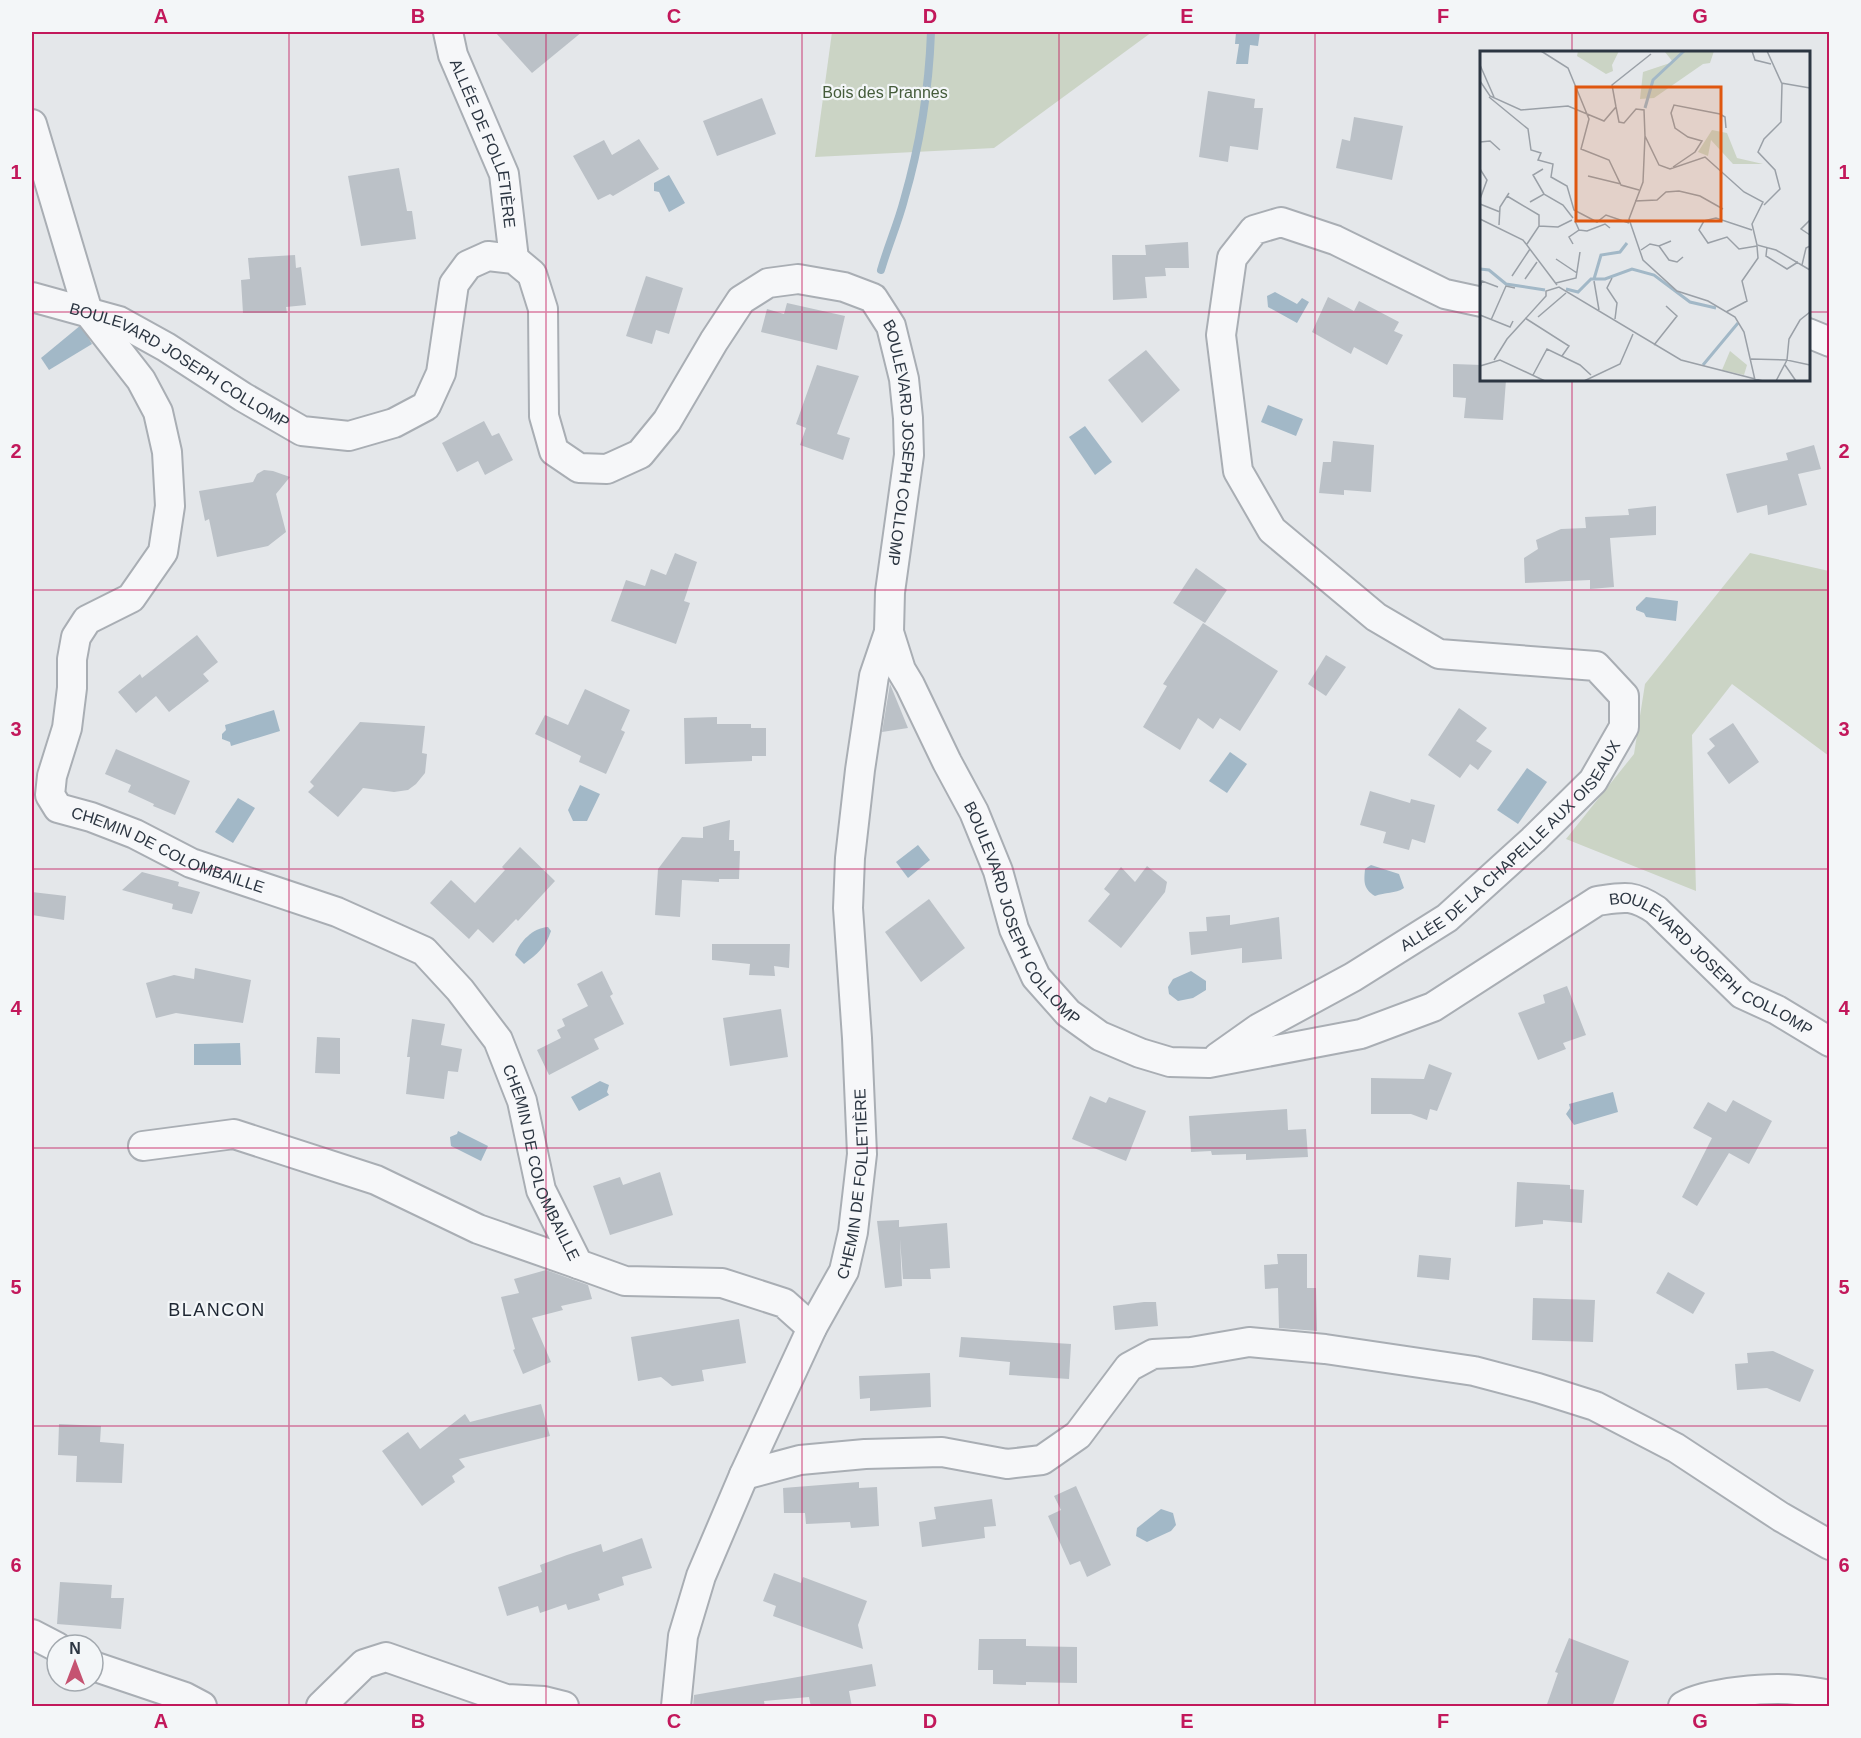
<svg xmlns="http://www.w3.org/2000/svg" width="1861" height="1738" font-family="Arial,sans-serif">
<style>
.green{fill:#cbd4c5}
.water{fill:#a2b8c7}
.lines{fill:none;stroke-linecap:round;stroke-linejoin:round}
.stream{stroke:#a2b8c7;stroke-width:8}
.building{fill:#bbc1c7}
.street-casing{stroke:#a9aeb4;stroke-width:32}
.street{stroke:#f6f7f9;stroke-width:28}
.grid{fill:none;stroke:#c2185b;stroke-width:1.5;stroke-opacity:0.55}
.labels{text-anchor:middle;stroke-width:4.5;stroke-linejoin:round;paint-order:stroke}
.park-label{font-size:16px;fill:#455c3b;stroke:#f3f6f8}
.street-label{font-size:16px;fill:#2c3642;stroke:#f3f6f8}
.neighbourhood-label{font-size:18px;letter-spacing:1.5px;fill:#1e2733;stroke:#f3f6f8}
.inset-river{fill:none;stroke:#a2b8c7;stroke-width:3}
.inset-road{fill:none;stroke:#9aa0a7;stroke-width:1.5}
.view{fill:#df570f;fill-opacity:0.15;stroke:#df570f;stroke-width:3}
.inset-edge{fill:none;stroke:#2c3642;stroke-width:3}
.neatline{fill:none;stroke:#c2185b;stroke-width:2}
.grid-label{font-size:20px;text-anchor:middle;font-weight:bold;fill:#c2185b}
</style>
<rect width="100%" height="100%" fill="#e4e7ea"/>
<g class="green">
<polygon points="832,32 1152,32 994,148 815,157"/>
<polygon points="1750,553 1829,571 1829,756 1732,684 1692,735 1696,891 1566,839 1634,754 1645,684"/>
</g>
<g class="water">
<polygon points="1236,32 1260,32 1258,46 1250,45 1248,64 1236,64 1239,44 1235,44"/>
<polygon points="669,175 685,203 669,212 659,192 654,191 654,183"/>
<polygon points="1275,292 1297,304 1302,298 1309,302 1297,323 1268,307 1267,296"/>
<polygon points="81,325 92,344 49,370 41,358"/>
<polygon points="1268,405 1303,419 1296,436 1261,422"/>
<polygon points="1085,426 1112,462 1095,475 1069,437"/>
<polygon points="1646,597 1678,601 1676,621 1646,617 1644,613 1636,610 1636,607"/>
<polygon points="274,710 280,731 231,746 230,742 222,739 222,734 226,730 225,725"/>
<polygon points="1230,752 1247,764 1227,793 1209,781"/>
<polygon points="1527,768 1547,782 1518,824 1497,810"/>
<polygon points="580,785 600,794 587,821 573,821 568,810"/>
<polygon points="238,798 255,808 233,843 215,832"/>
<polygon points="918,845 930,860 908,878 896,862"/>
<path d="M1371,865L1399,874L1404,888C1395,894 1385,892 1375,896C1363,889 1364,881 1365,869Z"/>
<path d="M548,927L551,931C546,947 537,954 524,964L515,955C520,941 533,928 548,927Z"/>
<polygon points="1191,971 1206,981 1206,990 1193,998 1178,1001 1169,994 1168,987 1173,979"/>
<polygon points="240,1043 241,1065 194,1065 194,1044"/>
<polygon points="600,1081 609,1085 607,1092 609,1095 579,1111 571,1097"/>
<polygon points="1613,1092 1618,1112 1574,1125 1566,1114 1570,1108 1569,1104"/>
<polygon points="458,1131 488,1146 481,1161 451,1146 450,1137 457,1134"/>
<polygon points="1161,1509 1173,1513 1176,1525 1171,1531 1147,1542 1136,1536 1137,1528"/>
</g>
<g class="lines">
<path class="stream" d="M881,270C888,246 898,223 904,200C920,145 929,88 931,32"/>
</g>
<g class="building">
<polygon points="495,32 582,32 532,73"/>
<polygon points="1208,91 1255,99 1254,108 1263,108 1258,150 1230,146 1228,162 1199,157"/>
<polygon points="762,98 776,134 717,156 703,121"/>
<polygon points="1354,117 1403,126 1392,180 1336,168 1342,139 1350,141"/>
<polygon points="639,139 659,169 613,196 610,194 598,200 573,156 604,140 612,155"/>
<polygon points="399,168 407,211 412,211 416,239 361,246 348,176"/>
<polygon points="1188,242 1189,268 1165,268 1166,276 1145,277 1147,298 1113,300 1112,255 1146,255 1145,245"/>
<polygon points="295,255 296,268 301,267 306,305 286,307 287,313 243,313 241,280 250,279 248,258"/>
<polygon points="646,276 683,288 669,334 656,330 652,344 626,336"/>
<polygon points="1328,297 1354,311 1359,301 1399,322 1394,331 1403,335 1387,365 1354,347 1351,354 1312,332"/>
<polygon points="787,303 845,316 837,350 761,332 767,309 784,314"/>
<polygon points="1146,350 1180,390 1142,423 1108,380"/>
<polygon points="1453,364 1482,365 1482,380 1506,380 1503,420 1464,418 1466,398 1453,397"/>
<polygon points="817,365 859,376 837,434 850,438 843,460 800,445 806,428 796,424"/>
<polygon points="484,421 492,436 499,433 513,460 485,475 478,461 457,472 442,443"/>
<polygon points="1333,441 1374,445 1371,492 1344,490 1344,495 1319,493 1323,462 1331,462"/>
<polygon points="1814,445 1821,469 1798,474 1807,505 1768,515 1767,505 1737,513 1726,474 1788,460 1786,453"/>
<polygon points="264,470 273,471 290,477 276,494 286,532 268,546 217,557 209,519 205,521 199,491 253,482 257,474"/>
<polygon points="1656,506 1656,535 1610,538 1614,587 1590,589 1590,580 1525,583 1524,558 1538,549 1536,540 1561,529 1586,528 1585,517 1629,515 1628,509"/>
<polygon points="675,553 697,562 684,601 690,603 676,644 611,621 626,580 645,586 651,569 666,575"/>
<polygon points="1196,568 1227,590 1205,623 1173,603"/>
<polygon points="1203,623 1278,671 1240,731 1220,718 1213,729 1198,718 1180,750 1143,727 1167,686 1163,684"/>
<polygon points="197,635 218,662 203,674 209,681 169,712 156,696 136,713 118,692 140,674 142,678"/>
<polygon points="1326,655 1346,667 1326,696 1308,684"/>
<polygon points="890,684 908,728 882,732"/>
<polygon points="585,689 630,710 621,730 625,732 606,774 579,762 581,756 535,734 545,715 568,725"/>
<polygon points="1459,708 1487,728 1476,741 1492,751 1478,770 1470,764 1460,778 1428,755"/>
<polygon points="717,717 717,724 751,724 751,728 766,728 766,756 752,756 752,761 685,764 684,718"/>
<polygon points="360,722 425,726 422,753 427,754 425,773 416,784 408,790 394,792 363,788 338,817 308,792 314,786 310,782"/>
<polygon points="1733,723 1759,762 1729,784 1707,753 1715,746 1709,739"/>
<polygon points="116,749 190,781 175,815 153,806 154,804 128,792 131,785 105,774"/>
<polygon points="1370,791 1410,803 1411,799 1435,805 1425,843 1412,839 1409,850 1383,843 1386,832 1360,825"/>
<polygon points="730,820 729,840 734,840 734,851 740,851 739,879 719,879 719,882 682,880 680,917 655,915 658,869 682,837 703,838 703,827"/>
<polygon points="520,847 555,881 518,921 516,919 493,943 478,929 469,939 430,903 451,880 475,903 505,870 502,867"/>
<polygon points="1147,866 1167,882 1165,892 1121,948 1088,921 1110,894 1104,889 1121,867 1135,882"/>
<polygon points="142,872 179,882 178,886 200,892 192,914 172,909 173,904 122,890"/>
<polygon points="32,892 66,896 64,920 32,915"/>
<polygon points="929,899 965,948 921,982 885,932"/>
<polygon points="1230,915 1230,925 1279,917 1282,959 1242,963 1242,948 1191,955 1189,932 1207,931 1206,917"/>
<polygon points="712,944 790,944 789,968 774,966 775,976 749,975 750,964 712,960"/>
<polygon points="195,968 251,980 243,1023 176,1013 156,1018 146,983 174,975 194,979"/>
<polygon points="602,971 613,994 610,996 624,1024 594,1039 599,1049 549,1075 537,1050 561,1038 557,1030 565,1026 562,1019 588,1006 577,984"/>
<polygon points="1567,986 1586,1035 1563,1043 1566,1049 1538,1060 1518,1013 1545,1003 1543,995"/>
<polygon points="781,1009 788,1057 730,1066 723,1018"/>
<polygon points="412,1019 445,1024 441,1045 462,1049 458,1072 448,1071 444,1099 406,1094 410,1057 407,1057"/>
<polygon points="317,1037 340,1038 340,1074 315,1073"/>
<polygon points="1429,1064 1452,1073 1437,1111 1430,1109 1427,1120 1411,1114 1371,1114 1371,1078 1424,1079"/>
<polygon points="1090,1096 1106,1103 1109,1097 1146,1111 1126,1161 1072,1139"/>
<polygon points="1733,1100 1772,1121 1749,1164 1729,1153 1697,1206 1682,1197 1712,1138 1693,1128 1708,1102 1726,1112"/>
<polygon points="1287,1109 1288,1130 1306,1129 1308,1157 1246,1160 1246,1154 1212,1155 1211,1151 1191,1152 1189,1116"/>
<polygon points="660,1172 673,1215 610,1235 593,1186 620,1177 623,1185"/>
<polygon points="1517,1182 1570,1185 1570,1189 1584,1190 1582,1223 1543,1220 1543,1224 1515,1227"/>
<polygon points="899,1220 899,1227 947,1223 950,1268 930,1269 931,1279 903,1279 900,1239 902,1286 885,1288 877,1221"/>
<polygon points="1277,1254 1307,1254 1307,1288 1316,1288 1317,1331 1279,1328 1278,1288 1265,1289 1264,1265 1278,1264"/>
<polygon points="1419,1255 1451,1258 1449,1280 1417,1277"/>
<polygon points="546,1270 588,1285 592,1299 561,1306 563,1310 532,1318 551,1362 523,1374 513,1350 515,1349 501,1297 519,1293 514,1279"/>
<polygon points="1668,1272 1705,1293 1693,1314 1656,1293"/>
<polygon points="1533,1298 1595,1300 1593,1342 1532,1340"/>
<polygon points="1144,1302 1156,1302 1158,1326 1115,1330 1113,1306"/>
<polygon points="739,1319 746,1363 702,1370 704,1381 672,1386 661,1377 638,1381 631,1337"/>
<polygon points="961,1337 1071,1344 1069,1379 1009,1375 1010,1362 959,1357"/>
<polygon points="1773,1351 1814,1370 1800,1402 1767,1388 1737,1390 1735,1364 1748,1363 1747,1353"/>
<polygon points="930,1373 931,1407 870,1411 870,1398 860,1399 859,1376"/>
<polygon points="541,1404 550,1436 459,1459 465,1467 452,1476 455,1482 422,1506 382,1451 408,1432 420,1449 465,1414 470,1422"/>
<polygon points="59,1424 101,1426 100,1442 124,1444 122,1483 76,1482 77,1456 58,1455"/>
<polygon points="859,1482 859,1488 877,1487 879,1526 851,1528 850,1522 806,1524 805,1513 784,1513 783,1488"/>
<polygon points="1076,1486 1111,1565 1087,1577 1080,1561 1070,1565 1048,1516 1061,1510 1054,1496"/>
<polygon points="992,1499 996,1526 984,1527 985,1538 922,1547 919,1522 936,1519 934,1507"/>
<polygon points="642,1538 652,1568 622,1577 624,1585 598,1594 600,1600 568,1610 566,1604 540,1613 538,1606 507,1616 498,1587 542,1572 540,1565 567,1555 601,1544 603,1552"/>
<polygon points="774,1573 801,1583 803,1577 867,1601 858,1625 863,1649 773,1616 776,1606 763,1601"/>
<polygon points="60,1582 112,1585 111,1598 124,1598 121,1629 57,1624"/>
<polygon points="1569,1638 1629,1661 1612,1707 1546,1707 1558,1673 1555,1672"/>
<polygon points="979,1639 1026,1639 1026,1646 1077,1647 1077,1683 1026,1682 1026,1685 993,1684 993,1670 978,1670"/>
<polygon points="872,1664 876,1686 849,1691 852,1707 811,1707 809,1697 764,1701 765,1707 693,1707 694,1695"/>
</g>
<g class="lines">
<g class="street-casing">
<g id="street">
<path id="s1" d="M448,32L453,55L504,174L514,259"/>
<path id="s2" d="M32,124L88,312L141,380L158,412L167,452L170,506L163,552L131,598L87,620L76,637L72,659V688L67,728L52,776L50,795L58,808L91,817L135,834L191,863L337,912L424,951L460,990L498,1040L522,1101L541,1190L578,1264L625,1281L722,1283L784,1303L812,1328"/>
<path id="s3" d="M32,297L119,321L166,347L243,397L302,431L349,436L394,423L426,406L441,373L454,284L468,265L488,256L514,259L532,274L543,309L544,416L554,451L579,468L607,469L640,454L667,421L714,341L741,300L768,283L798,279L844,287L873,298L891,326L904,379L908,418L909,455L890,592L889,632L901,670L910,685L947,762L974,812L998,871L1014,929L1036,977L1068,1013L1100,1036L1140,1053L1170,1062L1209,1063L1361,1034L1433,1007L1597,901C1624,897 1632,894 1656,910L1742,994L1777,1010L1830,1042"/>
<polyline points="1808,333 1830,342"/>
<path id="s4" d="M1218,1057L1259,1028L1353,977L1447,918L1533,840L1593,781L1624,727V696L1596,666L1439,654L1376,617L1272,530L1238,471L1221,335L1232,258L1254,230L1281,222L1335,240L1445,294L1482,302"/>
<polyline points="143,1146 234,1134 376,1180 478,1229 578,1264"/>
<polyline points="744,1475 800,1460 865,1454 942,1452 1007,1464 1042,1460 1078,1435 1129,1367 1153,1354 1191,1352 1249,1342 1325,1349 1474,1371 1538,1388 1595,1406 1676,1448 1781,1517 1830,1545"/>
<polyline points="32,1634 57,1647"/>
<polyline points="93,1666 185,1697 202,1706"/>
<polyline points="321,1706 364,1664 386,1657 506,1699 544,1701 564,1706"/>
<path id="s5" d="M676,1706L683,1636L701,1576L744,1475L812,1328L844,1271L853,1232L862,1154L857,1038L848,908L850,858L860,770L874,676L889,632"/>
<path d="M1683,1706C1707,1692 1769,1687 1797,1690C1808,1691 1819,1693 1830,1695"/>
</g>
</g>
<use href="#street" class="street"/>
</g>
<path class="grid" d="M289,32V1706M546,32V1706M802,32V1706M1059,32V1706M1315,32V1706M1572,32V52M32,312H1482M1808,312H1830M1572,380V1706M32,590H1830M32,869H1830M32,1148H1830M32,1426H1830"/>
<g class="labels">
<g class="park-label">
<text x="885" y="98">Bois des Prannes</text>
</g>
<g class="street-label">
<text dy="6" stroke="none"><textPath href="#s1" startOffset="118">ALLÉE DE FOLLETIÈRE</textPath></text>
<text dy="6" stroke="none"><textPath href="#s3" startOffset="164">BOULEVARD JOSEPH COLLOMP</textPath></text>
<text dy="6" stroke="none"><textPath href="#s3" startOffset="1406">BOULEVARD JOSEPH COLLOMP</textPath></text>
<text dy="6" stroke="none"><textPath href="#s4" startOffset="364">ALLÉE DE LA CHAPELLE AUX OISEAUX</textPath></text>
<text dy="6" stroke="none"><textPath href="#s2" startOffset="880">CHEMIN DE COLOMBAILLE</textPath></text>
<text dy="6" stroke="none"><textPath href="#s3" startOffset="1910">BOULEVARD JOSEPH COLLOMP</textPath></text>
<text dy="6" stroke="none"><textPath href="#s3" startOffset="2738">BOULEVARD JOSEPH COLLOMP</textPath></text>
<text dy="6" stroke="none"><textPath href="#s2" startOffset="1402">CHEMIN DE COLOMBAILLE</textPath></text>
<text dy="6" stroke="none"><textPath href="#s5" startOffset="558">CHEMIN DE FOLLETIÈRE</textPath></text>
</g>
<g class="neighbourhood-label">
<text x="217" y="1316">BLANCON</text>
</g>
</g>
<g transform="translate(1480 51)">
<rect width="330" height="330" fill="#e4e7ea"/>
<path d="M98,0H139L132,14L133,20L126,23L97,5ZM169,0H234L230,12L223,13L174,47L160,48L163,21L193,11L185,1ZM232,79L247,82L257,107L283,113H253L231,89L228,105L218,101ZM250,300L267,314L264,324L242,319Z" fill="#cbd4c5"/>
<path class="inset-river" d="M165,57L173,29L204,0M0,218L9,219L26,233L65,239M114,228L121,204L140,201L147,192M86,238L98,241L111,228H125L152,218L174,224L210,251L236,257M223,314L258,272"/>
<path class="inset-road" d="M61,0L88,17L109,68L101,98L129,109L141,134L159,139M272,0L275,9L291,13M0,14L14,46M0,30L10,45L41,59L88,55L124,70L136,56L139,71L144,72L156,58L164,59L165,85L179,114L190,118L225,106L264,141L283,151L272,173L277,194L296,199L330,219M301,32L330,37M9,46L48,78L51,99L61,102L58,109L73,113L71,126L87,135L94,159L117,171L126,164L149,172M136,56L132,34L171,3M165,85L163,131L149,168L163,209L197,240L228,250L255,266L264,281L275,329M0,91L10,90L20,99M193,116L215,101L222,90L208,86L195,77L191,62L194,54L240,63L245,66L246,77M63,118L53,124L64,143M108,125L141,133M27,145L59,164V175M0,148L7,129L0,118M155,150L177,149L186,141L199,140L220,145L243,158M50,151L64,143L83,154L93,167M0,153L20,161M284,154L300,138L295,119L278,101L284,88L301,71L302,33L287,0M0,168L43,189L77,234M330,169L321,178L330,184M19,174L20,156L29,142M99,179L107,180L125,173L130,177M272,179L236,167L224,170L219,179L228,192L247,186L259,198L277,195M47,193L59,175L78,176L92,169M93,193L89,186L99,179L95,170M179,195L189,209L197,211L203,206M287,196L286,205L307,218L318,211M161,199L170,193L179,195L191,190M76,208L97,222M322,214L326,197L330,195M32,225L50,198M132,227L127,237L137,252L135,268M45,228L57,211M114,230L119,259M76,232L96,227L100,201M0,236L2,230L18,236M246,261L267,250L262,230L278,207L277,195M0,264L30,276L33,270M58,266L86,242M45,267L89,295L82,305M11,269L26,235L35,237M174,294L197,265L186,255M271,308L307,309M14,309L27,288L66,245V240L79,236L201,309L283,330M307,309L309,288L320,269L330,261M305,314L316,330M0,315L20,309L65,330M53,324L67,298L100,314L111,324M104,330L140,313L153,283M296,330L307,309L330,314"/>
<path class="view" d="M96,36H241V170H96Z"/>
<rect width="330" height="330" class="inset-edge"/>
</g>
<rect width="1861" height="1738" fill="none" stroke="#f3f6f8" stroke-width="66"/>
<g transform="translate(75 1663)"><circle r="28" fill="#f3f6f8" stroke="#a3a9af" stroke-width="1.5"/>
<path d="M0-4.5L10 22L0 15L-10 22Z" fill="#c55371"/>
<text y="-9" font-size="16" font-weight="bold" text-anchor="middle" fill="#2c3642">N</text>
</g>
<rect x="33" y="33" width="1795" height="1672" class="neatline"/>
<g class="grid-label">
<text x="161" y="23">A</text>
<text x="418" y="23">B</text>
<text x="674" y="23">C</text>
<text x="930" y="23">D</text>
<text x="1187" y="23">E</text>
<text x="1443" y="23">F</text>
<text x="1700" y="23">G</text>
<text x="16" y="179">1</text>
<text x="1844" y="179">1</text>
<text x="16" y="458">2</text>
<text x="1844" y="458">2</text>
<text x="16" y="736">3</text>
<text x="1844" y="736">3</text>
<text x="16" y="1015">4</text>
<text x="1844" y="1015">4</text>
<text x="16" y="1294">5</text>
<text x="1844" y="1294">5</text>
<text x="16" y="1572">6</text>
<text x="1844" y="1572">6</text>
<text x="161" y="1728">A</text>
<text x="418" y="1728">B</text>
<text x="674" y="1728">C</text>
<text x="930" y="1728">D</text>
<text x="1187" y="1728">E</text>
<text x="1443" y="1728">F</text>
<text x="1700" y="1728">G</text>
</g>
</svg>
